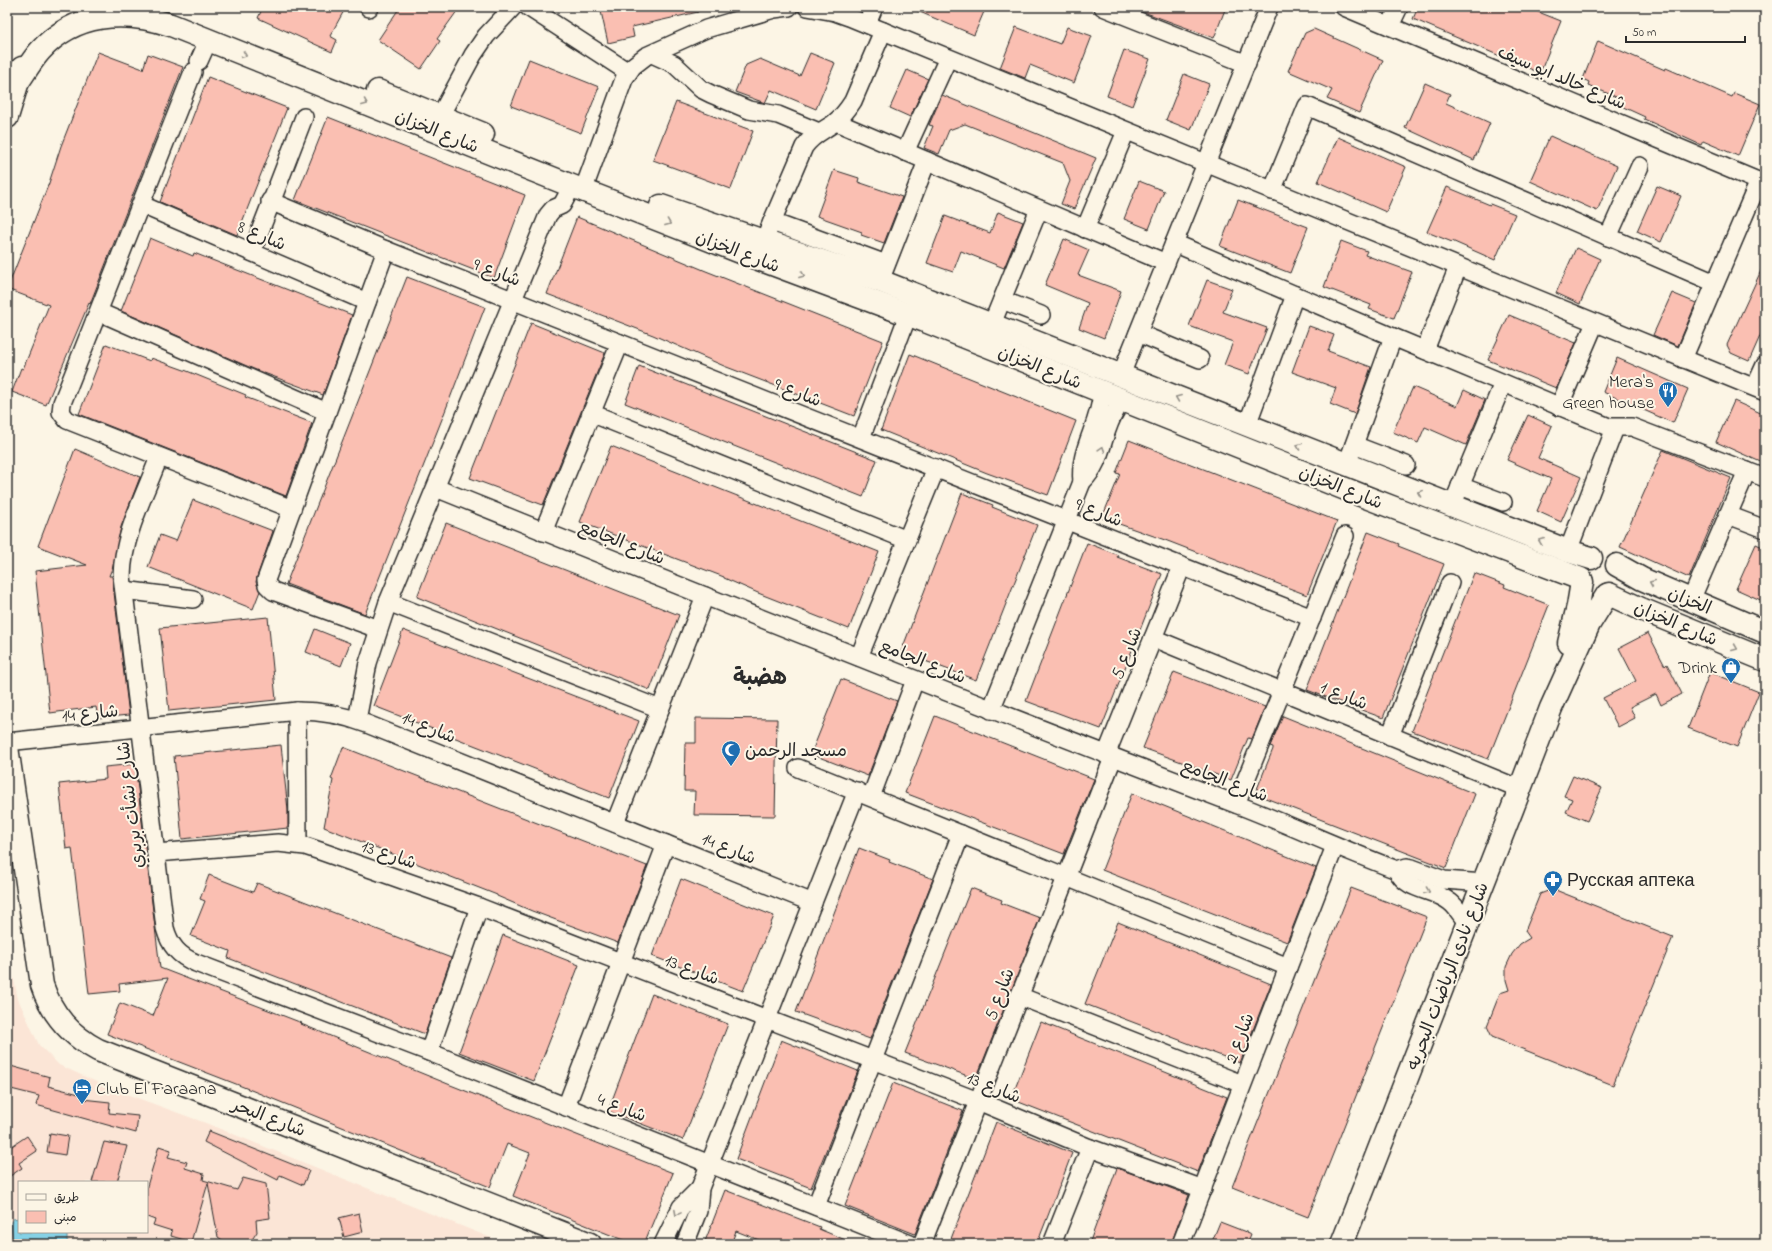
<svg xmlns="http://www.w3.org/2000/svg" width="1772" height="1251" font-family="'Indie Flower','Playpen Sans Arabic',sans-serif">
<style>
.built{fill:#fbe5d6;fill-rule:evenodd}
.water{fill:#85d1e5;stroke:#618f9b}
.building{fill:#fabfb2;stroke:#2b2b2b}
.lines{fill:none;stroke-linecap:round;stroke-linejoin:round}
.minor-casing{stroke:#2b2b2b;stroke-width:20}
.secondary-casing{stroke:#2b2b2b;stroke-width:25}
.minor{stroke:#fcf5e5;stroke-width:17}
.secondary{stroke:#fcf5e5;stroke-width:22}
.oneway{stroke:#949088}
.labels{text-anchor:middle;stroke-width:4;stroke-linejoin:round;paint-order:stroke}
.street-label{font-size:18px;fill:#2b2b2b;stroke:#fcf5e5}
.poi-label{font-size:18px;fill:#2b2b2b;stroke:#fcf5e5;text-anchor:start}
.district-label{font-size:22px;font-weight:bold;fill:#2b2b2b;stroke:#fcf5e5}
</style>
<rect width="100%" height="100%" fill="#fcf5e5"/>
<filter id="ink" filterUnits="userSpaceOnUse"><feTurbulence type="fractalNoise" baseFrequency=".025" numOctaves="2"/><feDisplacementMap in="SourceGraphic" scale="8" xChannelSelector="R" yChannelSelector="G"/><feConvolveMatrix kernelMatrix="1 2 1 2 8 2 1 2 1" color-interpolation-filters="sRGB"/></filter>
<g filter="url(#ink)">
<path class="built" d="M7,947L18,999L39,1045L59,1065L110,1088L203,1122L506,1244H7ZM19,1182H147V1232H19Z"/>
<polygon class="water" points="19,1218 19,1232 67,1232 67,1241 73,1244 42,1244 37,1240 28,1240 25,1244 13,1244 11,1222 13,1219"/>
<g class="building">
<polygon points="263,7 346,7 330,36 337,40 332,52 258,18"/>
<polygon points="400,7 460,7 437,39 440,41 421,69 378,40"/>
<polygon points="600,7 698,7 698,12 632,27 634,37 608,43"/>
<polygon points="908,7 986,7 974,35"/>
<polygon points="1130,7 1226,7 1214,38"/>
<polygon points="1418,7 1526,7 1561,21 1540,73 1413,19"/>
<polygon points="1016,27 1060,44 1067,27 1092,36 1074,83 1030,65 1025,78 1000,68"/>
<polygon points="1314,29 1383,60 1359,113 1327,99 1332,90 1288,71 1305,33"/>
<polygon points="1598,41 1665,70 1666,68 1732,97 1734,93 1760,104 1738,156 1703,141 1701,145 1644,119 1645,117 1621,106 1623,100 1588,85 1589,82 1583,79"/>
<polygon points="1124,50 1150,59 1132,106 1107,96"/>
<polygon points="98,52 143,69 148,54 183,67 90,304 89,303 46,405 12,392 21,368 23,369 49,305 7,289 49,183 61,146"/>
<polygon points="810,53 835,63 816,109 771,90 765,103 735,92 746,65 760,59 800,76"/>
<polygon points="529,59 599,87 581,133 511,106"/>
<polygon points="907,70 928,79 910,117 890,108"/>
<polygon points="1184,74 1209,84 1191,130 1166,120"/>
<polygon points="208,77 287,108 237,235 160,202"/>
<polygon points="1425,83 1450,94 1446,103 1490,123 1474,160 1405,128"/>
<polygon points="942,95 1096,158 1074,209 1061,204 1070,181 1063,163 965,124 949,130 939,154 924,148 933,126 929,125"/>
<polygon points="676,102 753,131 731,189 653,160"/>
<polygon points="328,117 525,195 494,278 295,200"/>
<polygon points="1550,136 1617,166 1597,211 1530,181"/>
<polygon points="1338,137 1406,167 1386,212 1318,182"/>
<polygon points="834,170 859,178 858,182 902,197 884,243 861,235 862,232 817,216"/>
<polygon points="1139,181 1164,191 1149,229 1124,219"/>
<polygon points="1657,186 1681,196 1661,242 1637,231"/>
<polygon points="1447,187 1490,205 1490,204 1515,214 1495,260 1452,241 1452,242 1427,232"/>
<polygon points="1238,200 1308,227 1290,273 1220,246"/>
<polygon points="998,212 1023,222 1004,268 961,251 953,272 927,263 945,216 990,233"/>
<polygon points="577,217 706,271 883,341 854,416 724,366 653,335 547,294"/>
<polygon points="150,238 193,256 194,253 352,315 323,395 256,370 121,311"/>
<polygon points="1064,239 1089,250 1078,275 1121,291 1104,338 1079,328 1088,303 1045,285"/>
<polygon points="1341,241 1367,251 1365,255 1412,272 1394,318 1369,309 1371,305 1324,287"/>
<polygon points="1576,248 1600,259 1580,304 1556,293"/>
<polygon points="1765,262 1765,325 1749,361 1731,353 1727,345"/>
<polygon points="407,277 485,307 444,414 365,614 286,584"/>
<polygon points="1207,280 1232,289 1223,312 1267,328 1249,374 1224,365 1233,342 1189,326"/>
<polygon points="1672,293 1696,303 1678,346 1653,335"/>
<polygon points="1509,315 1576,343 1556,388 1488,360"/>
<polygon points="531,323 605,353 543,505 470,478"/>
<polygon points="1309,326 1334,335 1328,351 1371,367 1355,414 1330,404 1336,388 1292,372"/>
<polygon points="106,344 150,361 151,358 187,371 246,395 245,397 312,423 286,496 79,414"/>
<polygon points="910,354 1076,421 1048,495 987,473 881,430"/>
<polygon points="1617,358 1688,389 1673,423 1603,392"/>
<polygon points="639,366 877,460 863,497 625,403"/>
<polygon points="1413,387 1457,406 1464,390 1485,400 1466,445 1425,427 1418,443 1393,432"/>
<polygon points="1734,401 1765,415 1765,464 1716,442"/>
<polygon points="1528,415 1552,426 1538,458 1581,477 1561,522 1537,511 1551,479 1507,460"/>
<polygon points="1129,440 1337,521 1307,595 1165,540 1102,518 1120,474 1116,473"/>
<polygon points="611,446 879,552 849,629 758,593 724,578 724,577 580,522"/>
<polygon points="75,449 140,477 121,527 113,566 109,576 112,576 129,715 98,718 96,707 50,713 35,571 87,565 38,546"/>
<polygon points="1663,450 1731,478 1689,578 1620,547"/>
<polygon points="962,493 993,505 992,507 1037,525 976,680 901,652"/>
<polygon points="193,500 273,531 257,577 256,582 260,591 253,609 148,567 160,535 176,541"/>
<polygon points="446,523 679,615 650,690 417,597"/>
<polygon points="1368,532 1399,544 1398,546 1444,564 1383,718 1307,690"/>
<polygon points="1087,543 1118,555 1117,557 1162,574 1101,729 1026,701"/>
<polygon points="1756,544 1765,548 1765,602 1736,589"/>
<polygon points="1474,573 1505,585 1504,587 1549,605 1488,759 1412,731"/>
<polygon points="268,617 276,700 169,711 160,628"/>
<polygon points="315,629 350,643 341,666 306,652"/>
<polygon points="403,630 639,721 609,798 374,706"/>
<polygon points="1648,633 1665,666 1667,664 1682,694 1661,705 1656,694 1630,707 1635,718 1618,727 1603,698 1636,681 1619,648"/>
<polygon points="1174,672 1265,707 1252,739 1248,738 1231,780 1143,748"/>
<polygon points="1710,672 1759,692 1737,747 1688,728"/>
<polygon points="841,679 897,701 868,776 811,754"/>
<polygon points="935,716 1094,779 1064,854 905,793"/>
<polygon points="1283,716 1475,794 1446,868 1255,794 1273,749 1273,747 1270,746"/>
<polygon points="696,718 777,719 775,816 694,815 695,791 684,791 685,743 696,743"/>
<polygon points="281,745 288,810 288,828 182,839 174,756"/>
<polygon points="343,747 647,866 618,943 532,911 497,896 497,895 324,827 333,780 331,779"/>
<polygon points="135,764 160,968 302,1023 301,1024 448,1084 673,1173 644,1244 633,1244 513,1196 530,1153 507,1144 490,1187 236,1084 107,1034 120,1003 153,1016 168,978 119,984 120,991 89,994 72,848 66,849 59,784 106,779 105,767"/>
<polygon points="1573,776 1602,788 1587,821 1566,812 1572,799 1564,796"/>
<polygon points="1132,793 1316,868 1287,942 1102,870"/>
<polygon points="859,848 890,860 889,862 933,879 870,1039 796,1012"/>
<polygon points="209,875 253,892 257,883 451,958 425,1034 228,958 230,951 191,936 205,901 200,899"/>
<polygon points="681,879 774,916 743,991 652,956"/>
<polygon points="971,888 1002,900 1001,903 1040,918 976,1079 905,1053"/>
<polygon points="1351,888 1427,917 1308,1217 1232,1187"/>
<polygon points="1553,889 1673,937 1613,1085 1492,1037 1487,1026 1500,993 1509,990 1506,980 1506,967 1512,954 1520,944 1530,938 1525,931 1540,894"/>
<polygon points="1118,922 1271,984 1240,1063 1085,1004"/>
<polygon points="503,935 579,965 534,1081 459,1052"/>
<polygon points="652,994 728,1024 683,1140 608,1111"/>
<polygon points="1041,1022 1227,1097 1198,1172 1011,1099"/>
<polygon points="781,1040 858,1071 811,1188 736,1159"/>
<polygon points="7,1065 50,1077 48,1086 83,1095 82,1099 110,1102 109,1113 138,1116 136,1133 36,1105 39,1096 7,1088"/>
<polygon points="893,1083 963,1111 915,1234 845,1206"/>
<polygon points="996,1122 1072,1153 1063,1177 1037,1244 949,1244"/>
<polygon points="209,1131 309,1171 303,1185 280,1175 278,1180 204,1142"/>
<polygon points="50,1133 68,1136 65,1155 47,1152"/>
<polygon points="27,1136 37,1151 19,1163 22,1168 7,1178 7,1144 9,1148"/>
<polygon points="104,1142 127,1146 117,1182 92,1182"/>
<polygon points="159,1146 171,1150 168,1157 187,1162 185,1168 204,1174 203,1180 237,1190 243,1178 266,1184 270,1218 256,1220 257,1232 249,1244 228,1244 218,1237 208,1183 191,1242 171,1236 172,1231 153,1225 155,1220 147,1217 147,1186"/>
<polygon points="1117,1168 1189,1195 1171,1244 1089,1244"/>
<polygon points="725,1190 820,1227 819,1229 855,1244 769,1244 736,1231 731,1244 704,1244"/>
<polygon points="359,1213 363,1232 344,1237 339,1218"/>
<polygon points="1220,1222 1251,1234 1247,1244 1211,1244"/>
</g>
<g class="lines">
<g class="minor-casing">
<g id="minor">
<polyline points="528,7 628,72"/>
<polyline points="807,7 835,12 849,17 1765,392"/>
<polyline points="1103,7 1247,64"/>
<polyline points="1344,7 1765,184"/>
<polyline points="369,8 369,7"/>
<polyline points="867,24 874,7"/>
<polyline points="1390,26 1399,7"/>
<polyline points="652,54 674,64 701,89 711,94 749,110 778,115 819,132"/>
<polyline points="199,61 208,41"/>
<polyline points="193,72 62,403 61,412 67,420 72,422 292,509"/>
<polyline points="440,116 473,55 486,36 513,7"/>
<polyline points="836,122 1166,263"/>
<polyline points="905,152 948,58"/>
<polyline points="587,180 624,79 633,66 646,56 706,29 774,9 789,7"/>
<polyline points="1272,191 1307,106 1715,283"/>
<polyline points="270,201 386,250 1312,618"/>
<polyline points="142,205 367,302"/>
<polyline points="772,222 886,264"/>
<polyline points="1085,229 1126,131"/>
<polyline points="1608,237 1640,166"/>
<polyline points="1174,243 1393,337 1609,427 1632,427 1765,478"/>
<polyline points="252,252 304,117"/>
<path d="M759,252L804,147C812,135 823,131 834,123C842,117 848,109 853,101L883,31"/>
<polyline points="880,281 927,161"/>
<polyline points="1002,300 1041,315"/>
<polyline points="99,312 327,412"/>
<polyline points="992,324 1039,209"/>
<polyline points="1138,333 1200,359"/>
<polyline points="899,339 908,315"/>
<polyline points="1425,350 1458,267"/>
<polyline points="1683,359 1759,181"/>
<polyline points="1121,375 1269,7"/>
<polyline points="1755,387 1765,365"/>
<polyline points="1559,407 1595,323"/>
<polyline points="591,413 907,540"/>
<polyline points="1247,425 1295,295"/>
<polyline points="861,438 897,344"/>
<polyline points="1354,445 1406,465"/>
<path d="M159,457C145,495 123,534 122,576L165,928C170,946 179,956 196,963L429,1052L910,1244"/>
<polyline points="1347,464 1393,337"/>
<path d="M1082,482C1078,450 1100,425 1102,392"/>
<polyline points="1460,486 1503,502"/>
<path d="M436,488C701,595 966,701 1233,803C1288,824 1341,849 1397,870L1407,867L1412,868L1444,880L1484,883"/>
<polyline points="1452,506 1503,383"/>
<polyline points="1728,515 1765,529"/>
<polyline points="543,532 620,343"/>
<polyline points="1568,551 1615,428"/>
<polyline points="124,590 193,599"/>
<polyline points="1691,600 1747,471"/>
<polyline points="388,602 660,709"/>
<polyline points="378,629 273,591 267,585 266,580 386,250"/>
<polyline points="1153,638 1520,789"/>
<polyline points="859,657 936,468"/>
<path d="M991,710L1082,482C1104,460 1101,434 1116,410L1119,406L1129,403"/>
<polyline points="297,711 298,845"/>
<polyline points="357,720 368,663 388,602 548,215 553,209 562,205 572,186"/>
<polyline points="1390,736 1450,583"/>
<path d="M7,742L297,711C322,711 344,715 367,724L813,903"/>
<polyline points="1106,755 1182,566"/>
<polyline points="798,768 1288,967"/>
<polyline points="871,797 915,680"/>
<polyline points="1236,804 1345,536"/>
<polyline points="615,823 705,596"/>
<polyline points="156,853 278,843 305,846 320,851 479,907 978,1101 1090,1148 1203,1189"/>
<path d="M1397,870C1407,892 1433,888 1450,902C1457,907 1462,917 1468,924"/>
<polyline points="1019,996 1242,1084"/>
<polyline points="429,1052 479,907"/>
<polyline points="566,1107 666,844"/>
<polyline points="816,1206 961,834"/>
<polyline points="663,1244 681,1207 700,1188"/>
<polyline points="685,1244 698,1211 700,1188 857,791"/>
<polyline points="922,1244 1113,758"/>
<polyline points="1052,1244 1090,1148"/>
<polyline points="1181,1244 1335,846"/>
</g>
</g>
<g class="secondary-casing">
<g id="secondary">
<path d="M18,82C25,72 32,60 40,51C75,12 124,10 171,25L572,186L756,258L925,321L1363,496L1581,579"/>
<polyline points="378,91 483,134"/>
<polyline points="7,117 22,68"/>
<polyline points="661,206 880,281 1568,551 1591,558"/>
<polyline points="1617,565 1642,579 1765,632"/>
<polyline points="1609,594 1641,609 1765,660"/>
<polyline points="1569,643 1578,606 1582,582"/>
<path d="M7,747L42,985C52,1015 70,1035 98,1050L590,1244"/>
<polyline points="1342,1244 1520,789 1551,708 1589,624 1607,595"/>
</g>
</g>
<use href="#minor" class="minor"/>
<use href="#secondary" class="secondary"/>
</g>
<defs><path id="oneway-chevron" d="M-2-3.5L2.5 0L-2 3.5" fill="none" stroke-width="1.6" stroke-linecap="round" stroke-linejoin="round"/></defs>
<g class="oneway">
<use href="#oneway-chevron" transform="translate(244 55) rotate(21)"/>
<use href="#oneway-chevron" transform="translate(365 103) rotate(22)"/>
<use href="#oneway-chevron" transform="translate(668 223) rotate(21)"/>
<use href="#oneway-chevron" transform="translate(802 275) rotate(21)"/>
<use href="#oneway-chevron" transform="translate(1178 398) rotate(-158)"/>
<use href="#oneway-chevron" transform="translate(1299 446) rotate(-159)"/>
<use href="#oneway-chevron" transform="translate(1102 449) rotate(-72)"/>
<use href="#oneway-chevron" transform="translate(1420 493) rotate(-158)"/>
<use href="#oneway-chevron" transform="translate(1541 541) rotate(-159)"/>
<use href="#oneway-chevron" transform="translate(1652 583) rotate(-157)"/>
<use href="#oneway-chevron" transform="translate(1735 648) rotate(22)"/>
<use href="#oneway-chevron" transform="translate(1427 891) rotate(21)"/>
<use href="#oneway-chevron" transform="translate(677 1213) rotate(118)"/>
</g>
</g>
<defs>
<g id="restaurant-pin" transform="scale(1)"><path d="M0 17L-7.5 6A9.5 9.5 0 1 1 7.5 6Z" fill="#1f6fb2" stroke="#fcf5e5"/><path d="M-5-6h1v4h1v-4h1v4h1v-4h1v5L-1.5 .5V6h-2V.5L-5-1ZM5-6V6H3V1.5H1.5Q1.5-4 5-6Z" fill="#fff"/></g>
<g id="shop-pin" transform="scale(1)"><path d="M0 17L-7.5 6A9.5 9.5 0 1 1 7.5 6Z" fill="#1f6fb2" stroke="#fcf5e5"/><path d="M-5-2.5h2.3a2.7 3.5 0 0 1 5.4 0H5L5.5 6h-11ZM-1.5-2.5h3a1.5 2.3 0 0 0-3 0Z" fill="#fff"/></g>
<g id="mosque-pin" transform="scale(1)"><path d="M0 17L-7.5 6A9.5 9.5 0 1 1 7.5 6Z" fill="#1f6fb2" stroke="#fcf5e5"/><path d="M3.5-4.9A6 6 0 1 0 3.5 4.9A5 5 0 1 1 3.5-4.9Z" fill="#fff"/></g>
<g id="pharmacy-pin" transform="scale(1)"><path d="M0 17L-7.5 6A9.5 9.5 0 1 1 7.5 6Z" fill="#1f6fb2" stroke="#fcf5e5"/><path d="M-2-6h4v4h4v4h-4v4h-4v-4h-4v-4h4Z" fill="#fff"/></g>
<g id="hotel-pin" transform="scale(1)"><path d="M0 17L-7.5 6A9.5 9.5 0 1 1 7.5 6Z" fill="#1f6fb2" stroke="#fcf5e5"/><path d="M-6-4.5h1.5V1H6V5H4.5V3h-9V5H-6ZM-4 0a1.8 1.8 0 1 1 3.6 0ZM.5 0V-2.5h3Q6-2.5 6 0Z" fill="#fff"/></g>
</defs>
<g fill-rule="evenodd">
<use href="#restaurant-pin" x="1668" y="391"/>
<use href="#shop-pin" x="1731" y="667"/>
<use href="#mosque-pin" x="731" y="750"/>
<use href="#pharmacy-pin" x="1553" y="880"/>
<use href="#hotel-pin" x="82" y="1088"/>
</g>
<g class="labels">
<g class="street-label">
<text transform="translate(1562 77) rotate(23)" y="6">شارع خالد ابو سيف</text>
<text transform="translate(437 131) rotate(22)" y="6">شارع الخزان</text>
<text transform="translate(262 235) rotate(23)" y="6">شارع 8</text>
<text transform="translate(738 251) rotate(21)" y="6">شارع الخزان</text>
<text transform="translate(497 272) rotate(21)" y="6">شارع 9</text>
<text transform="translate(1040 367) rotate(22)" y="6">شارع الخزان</text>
<text transform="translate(798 392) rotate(22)" y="6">شارع 9</text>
<text transform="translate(1341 487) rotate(22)" y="6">شارع الخزان</text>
<text transform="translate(1099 512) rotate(22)" y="6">شارع 9</text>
<text transform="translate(622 542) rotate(22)" y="6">شارع الجامع</text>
<text transform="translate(1690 600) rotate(23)" y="6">الخزان</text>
<text transform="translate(1676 623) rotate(23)" y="6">شارع الخزان</text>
<text transform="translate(1126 653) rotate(-68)" y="6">شارع 5</text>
<text transform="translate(923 661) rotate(22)" y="6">شارع الجامع</text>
<text transform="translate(1344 695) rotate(22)" y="6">شارع 1</text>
<text transform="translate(90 713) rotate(-6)" y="6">شارع 14</text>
<text transform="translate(429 727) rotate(22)" y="6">شارع 14</text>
<text transform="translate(1225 780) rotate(21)" y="6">شارع الجامع</text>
<text transform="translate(130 805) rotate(-97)" y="6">شارع نشأت بربري</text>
<text transform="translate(729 848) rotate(22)" y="6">شارع 14</text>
<text transform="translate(389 854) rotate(19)" y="6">شارع 13</text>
<text transform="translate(692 969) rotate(21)" y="6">شارع 13</text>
<text transform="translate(1447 976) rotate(-69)" y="6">شارع نادى الرياضات البحريه</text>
<text transform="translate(999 994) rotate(-69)" y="6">شارع 5</text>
<text transform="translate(1239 1038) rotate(-69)" y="6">شارع 2</text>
<text transform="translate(994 1087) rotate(22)" y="6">شارع 13</text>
<text transform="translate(622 1107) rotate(21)" y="6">شارع 4</text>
<text transform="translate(269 1117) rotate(21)" y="6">شارع البحر</text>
</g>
<g class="poi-label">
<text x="1654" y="387" text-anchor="end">Mera's<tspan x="1654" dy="21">Green house</tspan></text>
<text x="1717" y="673" text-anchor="end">Drink</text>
<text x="745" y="756">مسجد الرحمن</text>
<text x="1567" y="886">Русская аптека</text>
<text x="96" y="1094">Club El Faraana</text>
</g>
<g class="district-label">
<text x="760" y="684">هضبة</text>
</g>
</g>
<rect width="1772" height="1251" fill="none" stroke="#fcf5e5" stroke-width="24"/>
<rect x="12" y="12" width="1748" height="1227" fill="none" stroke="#2b2b2b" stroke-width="1.5" filter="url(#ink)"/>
<rect x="18" y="1181" width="130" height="52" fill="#fcf5e5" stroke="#a8a49b"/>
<rect x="26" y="1194" width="20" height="6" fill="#fcf5e5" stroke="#a8a49b"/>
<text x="54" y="1201" font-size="12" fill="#2b2b2b">طريق</text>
<rect x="26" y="1211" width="20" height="12" fill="#fabfb2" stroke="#a8a49b"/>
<text x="54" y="1221" font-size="12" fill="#2b2b2b">مبنى</text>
<path d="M1626 36v6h119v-6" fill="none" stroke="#2b2b2b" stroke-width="2"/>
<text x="1632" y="36" font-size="12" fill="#2b2b2b" stroke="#fcf5e5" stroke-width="3" paint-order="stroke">50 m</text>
</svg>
